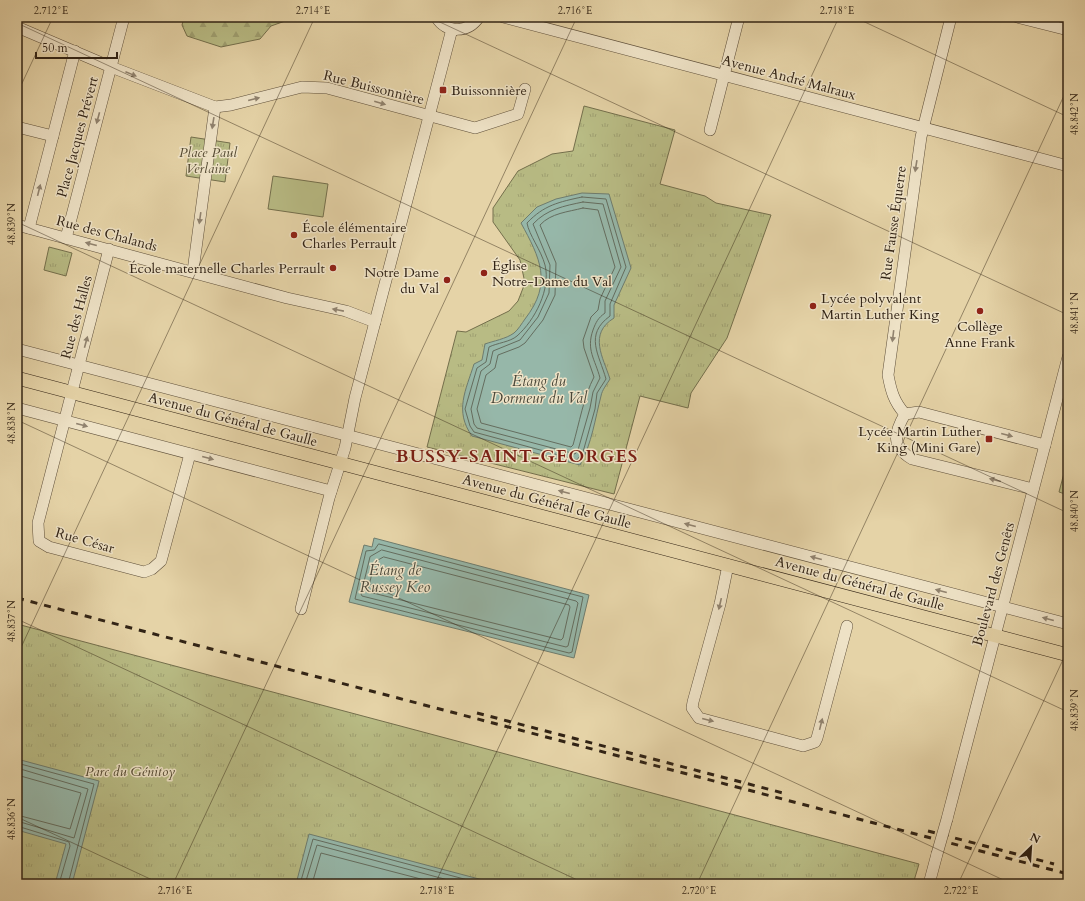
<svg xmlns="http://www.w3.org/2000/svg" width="1085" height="901" font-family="Cardo,serif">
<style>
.grass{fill:#b8bb84;stroke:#746f4c}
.forest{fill:url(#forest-firs);stroke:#746f4c}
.park{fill:url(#park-tufts);stroke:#746f4c}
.water{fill:#96b7a9;stroke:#6e7c6e}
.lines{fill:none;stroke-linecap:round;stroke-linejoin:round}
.shore{stroke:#646d5f;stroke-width:1}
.minor-casing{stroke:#5e4f3a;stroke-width:12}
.major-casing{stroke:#312315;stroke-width:14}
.minor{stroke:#eee2c6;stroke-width:11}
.major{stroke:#e5d3a7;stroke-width:13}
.rail{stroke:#312315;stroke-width:3;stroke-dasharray:7 7;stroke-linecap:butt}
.minor-bridge-casing{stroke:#5e4f3a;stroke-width:12;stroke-linecap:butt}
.minor-bridge{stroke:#eee2c6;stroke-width:11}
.oneway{fill:#90826e}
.ticks{fill:none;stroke:#312315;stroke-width:1;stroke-opacity:0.45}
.poi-dot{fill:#8f2418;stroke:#eee2c6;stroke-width:1.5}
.labels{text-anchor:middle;stroke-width:3;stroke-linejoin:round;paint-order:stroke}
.street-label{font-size:14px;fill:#312315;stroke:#eee2c6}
.poi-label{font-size:14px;fill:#312315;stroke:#eee2c6;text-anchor:start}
.park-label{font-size:14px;font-style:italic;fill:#534931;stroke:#eee2c6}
.water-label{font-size:15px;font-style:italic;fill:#4a483a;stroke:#eee2c6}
.district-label{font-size:18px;font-weight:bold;letter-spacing:1px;fill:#7a1f14;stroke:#eee2c6}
.neatline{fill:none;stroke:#312315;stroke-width:1.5}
.ticks-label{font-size:10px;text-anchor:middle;fill:#312315}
</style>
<defs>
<pattern id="forest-firs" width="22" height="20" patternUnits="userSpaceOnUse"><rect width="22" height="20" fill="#b8bb84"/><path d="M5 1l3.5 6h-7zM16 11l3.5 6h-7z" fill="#9fa071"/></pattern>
<pattern id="park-tufts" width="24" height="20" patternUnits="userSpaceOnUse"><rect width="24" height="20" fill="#b8bb84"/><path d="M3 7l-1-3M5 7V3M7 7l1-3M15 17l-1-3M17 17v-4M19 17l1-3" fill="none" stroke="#9fa071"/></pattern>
</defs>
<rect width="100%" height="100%" fill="#e5d3a7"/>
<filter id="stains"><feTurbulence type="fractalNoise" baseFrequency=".005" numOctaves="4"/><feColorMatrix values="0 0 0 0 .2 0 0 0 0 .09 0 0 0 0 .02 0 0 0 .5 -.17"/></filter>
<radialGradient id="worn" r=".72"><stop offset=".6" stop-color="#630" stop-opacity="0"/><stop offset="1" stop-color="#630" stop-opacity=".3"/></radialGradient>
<g class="grass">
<polygon points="273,176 328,184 323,217 268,209"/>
<polygon points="1068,458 1068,495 1059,492"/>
</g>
<polygon class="forest" points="184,17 289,17 288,20 271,26 260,39 221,47 187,36 182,25"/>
<g class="park">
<polygon points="584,106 675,130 660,184 705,196 716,203 771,215 727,338 691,393 688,408 640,396 614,494 427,447 457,331 466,332 509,311 518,301 525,283 520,260 493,222 493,208 518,171 552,154 573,151"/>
<polygon points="191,137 230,143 225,182 186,176"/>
<polygon points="49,247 72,253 66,276 44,270"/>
<polygon points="17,624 919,864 913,884 17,884"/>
</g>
<g class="water">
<path d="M582,193L609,194L631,268L614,305V318C588,334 603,357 610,379C607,384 602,390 601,396C595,419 592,443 580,465L472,436C454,411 466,390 474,364L482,360L485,344C493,341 506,339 514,333C518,330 522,323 525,319C553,283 540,258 521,223L537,207L556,199Z"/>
<polygon points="374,538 589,595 574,658 349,602 364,545 372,547"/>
<polygon points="17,759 99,781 72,884 55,884 66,844 17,830"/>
<polygon points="309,834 498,884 296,884"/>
</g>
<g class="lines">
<g class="shore">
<path d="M582,197L606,199L626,267L610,304V316C584,335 599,354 606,379L597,393L595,409L583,452L577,460L474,432L470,426L465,409L477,368L486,362L489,347C497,343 510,342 517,336C535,320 551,289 545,265C541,250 529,235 527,223C544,205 559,202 582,197Z"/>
<path d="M583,202L603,204L621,267L605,301V313C598,318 596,322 593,330C586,350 595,359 600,378L593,392L590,408L578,450L575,454L477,428L474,424L471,409L481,371L490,364L493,351L520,340L538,317L549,293L550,265L533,224C547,209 564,206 583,202Z"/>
<path d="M583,208L598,210L615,267L600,299L598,310L591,317L583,340L584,348L594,377C584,396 579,424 573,445L571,447L481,423L477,409L486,375L495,368L498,355L519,347L525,343L543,320L555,295L556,263L540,225C551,213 568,212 583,208Z"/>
<polygon points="379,544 583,597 572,652 569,653 355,599 366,551 374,550"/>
<polygon points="382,550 576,601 578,603 568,646 566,647 362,596 361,594 370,557"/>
<polygon points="384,557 569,605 570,607 563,638 561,640 369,592 368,589 375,562"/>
<polyline points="17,763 94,784 68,884"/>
<polyline points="17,768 88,789 74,838 17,821"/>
<polyline points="17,775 81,793 70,829 17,815"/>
<polyline points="17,826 69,842 70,846 59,884"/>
<polyline points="300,884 313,839 483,884"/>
<polyline points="305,884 317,845 463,884"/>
<polyline points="312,884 321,853 440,884"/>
</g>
<g class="minor-casing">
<g id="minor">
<path d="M436,17C447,34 468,33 479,17"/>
<polyline points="503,17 1068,166"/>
<polyline points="1017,17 1068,30"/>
<polyline points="17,27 111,67 215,107 231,105 302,87 327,88 475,128 518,114 525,89"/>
<polyline points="17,127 53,136"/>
<polyline points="710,130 739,17"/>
<polyline points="17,225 287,298 346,311 375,322"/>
<polyline points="29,228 75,51"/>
<polyline points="66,238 124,17"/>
<polyline points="109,249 38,523 39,541 49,547 144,572 152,569 161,561 190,454"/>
<polyline points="193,271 215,107"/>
<polyline points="17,349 1068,624"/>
<polyline points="17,408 331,491"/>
<path d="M905,414C894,402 891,391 888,375L921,137L951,17"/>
<path d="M1033,489L912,459C891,446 894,433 905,414L919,412L1045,445"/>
<polyline points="728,565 720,604 693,702 692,708 699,718 803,746 815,742 817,738 847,626"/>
<polyline points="301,609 329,498 345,448 355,398 452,29"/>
<polyline points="947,819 1068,357"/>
<polyline points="929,884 937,854"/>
</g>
</g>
<g class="major-casing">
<polyline id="major" points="17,378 1068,655"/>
</g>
<use href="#minor" class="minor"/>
<use href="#major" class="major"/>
<g class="rail">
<polyline points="17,598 1068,874"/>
<polyline points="477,713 783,793"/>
<polyline points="928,831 1054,864"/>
</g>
<g class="minor-bridge-casing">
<polyline id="minor-bridge" points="937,854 947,819"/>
</g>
<use href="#minor-bridge" class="minor-bridge"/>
</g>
<defs><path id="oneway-solid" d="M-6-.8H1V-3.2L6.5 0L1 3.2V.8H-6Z"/></defs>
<g class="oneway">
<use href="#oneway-solid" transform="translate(131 74) rotate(22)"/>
<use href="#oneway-solid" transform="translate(254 99) rotate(-14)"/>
<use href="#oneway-solid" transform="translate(380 103) rotate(16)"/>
<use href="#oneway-solid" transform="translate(98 118) rotate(105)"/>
<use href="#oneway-solid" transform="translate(213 123) rotate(99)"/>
<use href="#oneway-solid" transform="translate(916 166) rotate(99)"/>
<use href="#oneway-solid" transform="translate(39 190) rotate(-76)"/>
<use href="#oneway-solid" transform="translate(200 218) rotate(98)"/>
<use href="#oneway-solid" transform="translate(91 244) rotate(-165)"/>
<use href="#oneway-solid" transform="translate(338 310) rotate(-169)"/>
<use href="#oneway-solid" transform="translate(893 336) rotate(97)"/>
<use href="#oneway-solid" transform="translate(86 342) rotate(-75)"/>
<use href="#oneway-solid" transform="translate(82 425) rotate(15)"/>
<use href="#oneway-solid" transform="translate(1007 435) rotate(15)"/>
<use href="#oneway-solid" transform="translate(208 458) rotate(15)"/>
<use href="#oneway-solid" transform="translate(995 480) rotate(-166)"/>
<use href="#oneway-solid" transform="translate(564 492) rotate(-165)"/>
<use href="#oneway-solid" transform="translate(690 525) rotate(-165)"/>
<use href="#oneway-solid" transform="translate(816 558) rotate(-165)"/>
<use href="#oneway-solid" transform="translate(941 591) rotate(-165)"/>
<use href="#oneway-solid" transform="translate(720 604) rotate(103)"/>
<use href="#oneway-solid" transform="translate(1048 619) rotate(-165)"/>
<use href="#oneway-solid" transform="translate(708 720) rotate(14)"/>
<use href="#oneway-solid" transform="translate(821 724) rotate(-76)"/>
</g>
<path class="ticks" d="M429,17L1068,315M854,17L1068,117M17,23L1068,513M17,94L53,17M17,222L1068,712M17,420L1012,884M17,619L586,884M17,656L315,17M17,817L161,884M173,884L577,17M435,884L839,17M697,884L1068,87M958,884L1068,649"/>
<g class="poi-dot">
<rect x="439" y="86" width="8" height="8" rx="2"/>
<circle cx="294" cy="235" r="4"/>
<circle cx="333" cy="268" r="4"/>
<circle cx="484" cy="273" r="4"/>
<circle cx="447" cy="280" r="4"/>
<circle cx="813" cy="306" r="4"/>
<circle cx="980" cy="311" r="4"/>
<rect x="985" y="435" width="8" height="8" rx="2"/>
</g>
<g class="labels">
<g class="street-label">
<text transform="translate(789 77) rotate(15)" y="5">Avenue André Malraux</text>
<text transform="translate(374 87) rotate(14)" y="5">Rue Buissonnière</text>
<text transform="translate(77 137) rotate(-75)" y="5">Place Jacques Prévert</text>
<text transform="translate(893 223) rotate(-82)" y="5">Rue Fausse Équerre</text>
<text transform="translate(107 233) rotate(15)" y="5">Rue des Chalands</text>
<text transform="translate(76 317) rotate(-75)" y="5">Rue des Halles</text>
<text transform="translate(233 419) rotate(15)" y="5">Avenue du Général de Gaulle</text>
<text transform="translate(547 501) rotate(15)" y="5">Avenue du Général de Gaulle</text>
<text transform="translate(85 540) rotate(16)" y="5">Rue César</text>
<text transform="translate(860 583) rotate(15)" y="5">Avenue du Général de Gaulle</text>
<text transform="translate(993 584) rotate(-75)" y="5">Boulevard des Genêts</text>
</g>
<g class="poi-label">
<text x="451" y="95">Buissonnière</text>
<text x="302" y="232">École élémentaire<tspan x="302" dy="16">Charles Perrault</tspan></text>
<text x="492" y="270">Église<tspan x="492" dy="16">Notre-Dame du Val</tspan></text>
<text x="325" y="273" text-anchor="end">École maternelle Charles Perrault</text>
<text x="439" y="277" text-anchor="end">Notre Dame<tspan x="439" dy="16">du Val</tspan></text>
<text x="821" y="303">Lycée polyvalent<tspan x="821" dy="16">Martin Luther King</tspan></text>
<text x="980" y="331" text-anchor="middle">Collège<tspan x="980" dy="16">Anne Frank</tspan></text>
<text x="981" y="436" text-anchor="end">Lycée Martin Luther<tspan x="981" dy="16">King (Mini Gare)</tspan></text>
</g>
<g class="park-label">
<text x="208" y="157">Place Paul<tspan x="208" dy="16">Verlaine</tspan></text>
<text x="130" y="776">Parc du Génitoy</text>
</g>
<g class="water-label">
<text x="539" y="386">Étang du<tspan x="539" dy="17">Dormeur du Val</tspan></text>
<text x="395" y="575">Étang de<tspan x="395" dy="17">Russey Keo</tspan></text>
</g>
<g class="district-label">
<text x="517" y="462">BUSSY-SAINT-GEORGES</text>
</g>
</g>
<rect width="1085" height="901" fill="none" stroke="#e5d3a7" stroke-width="44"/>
<g transform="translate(1031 847) rotate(25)" stroke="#eee2c6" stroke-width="3" paint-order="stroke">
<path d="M0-3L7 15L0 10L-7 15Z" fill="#312315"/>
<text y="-6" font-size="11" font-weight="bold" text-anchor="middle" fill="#312315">N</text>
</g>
<path d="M36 52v6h81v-6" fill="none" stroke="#312315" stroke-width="2"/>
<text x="42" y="52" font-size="12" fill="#312315" stroke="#eee2c6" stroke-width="3" paint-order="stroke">50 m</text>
<rect x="22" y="22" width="1041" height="857" class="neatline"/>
<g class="ticks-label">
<text x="51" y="14">2.712°E</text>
<text x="313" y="14">2.714°E</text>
<text x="575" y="14">2.716°E</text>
<text x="837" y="14">2.718°E</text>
<text transform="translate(1074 114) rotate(-90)" y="4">48.842°N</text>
<text transform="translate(11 224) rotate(-90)" y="4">48.839°N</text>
<text transform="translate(1074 313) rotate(-90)" y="4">48.841°N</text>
<text transform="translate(11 423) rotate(-90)" y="4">48.838°N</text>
<text transform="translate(1074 511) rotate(-90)" y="4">48.840°N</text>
<text transform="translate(11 621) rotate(-90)" y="4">48.837°N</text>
<text transform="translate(1074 710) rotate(-90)" y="4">48.839°N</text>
<text transform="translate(11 819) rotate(-90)" y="4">48.836°N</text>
<text x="175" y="894">2.716°E</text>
<text x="437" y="894">2.718°E</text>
<text x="699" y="894">2.720°E</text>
<text x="961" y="894">2.722°E</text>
</g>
<rect width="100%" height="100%" filter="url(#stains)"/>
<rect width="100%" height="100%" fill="url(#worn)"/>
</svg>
